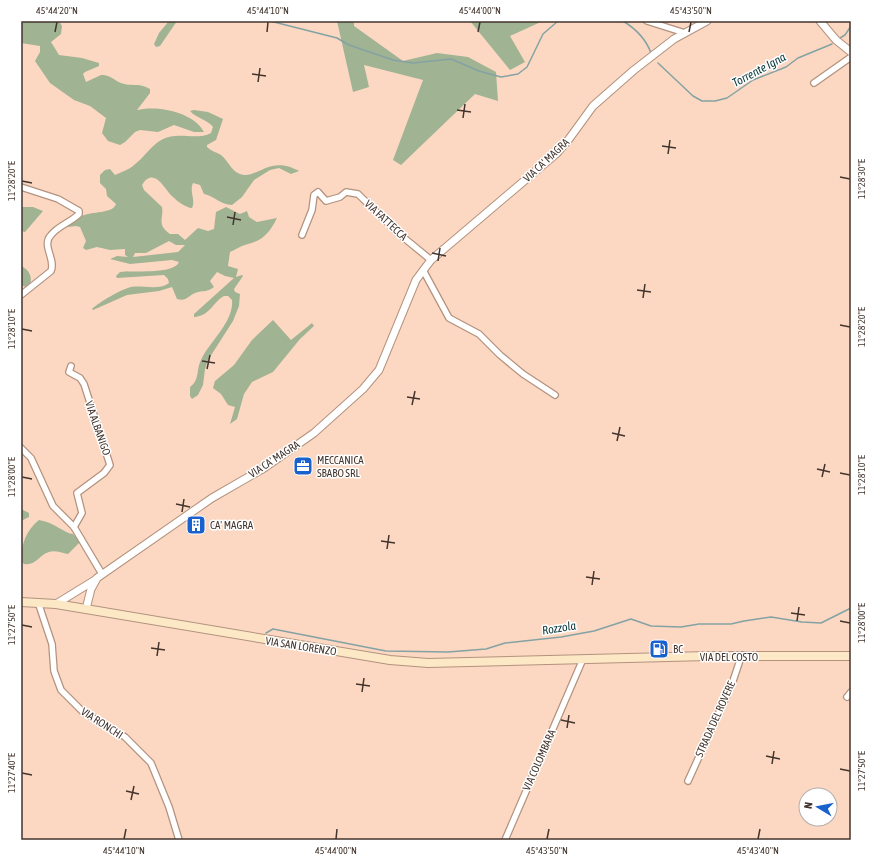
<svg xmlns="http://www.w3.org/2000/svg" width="872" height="861" font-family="'Asap Condensed',sans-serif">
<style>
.forest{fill:#a0b393;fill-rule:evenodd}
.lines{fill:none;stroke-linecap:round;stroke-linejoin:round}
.stream{stroke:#84a2a3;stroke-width:1.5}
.minor-casing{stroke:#b3927e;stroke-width:8}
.tertiary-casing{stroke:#b3927e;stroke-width:9}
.secondary-casing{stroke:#b3927e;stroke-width:10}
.minor{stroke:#fff;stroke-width:5.5}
.tertiary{stroke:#fff;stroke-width:7}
.secondary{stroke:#fde8c6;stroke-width:8}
.ticks{fill:none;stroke:#43352d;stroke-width:1.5}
.labels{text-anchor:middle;stroke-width:3;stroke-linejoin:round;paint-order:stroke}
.street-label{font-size:11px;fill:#43352d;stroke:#fff}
.poi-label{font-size:11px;fill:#43352d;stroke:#fff;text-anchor:start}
.water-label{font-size:12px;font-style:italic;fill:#0b3a3e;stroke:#fff}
.neatline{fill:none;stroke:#43352d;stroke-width:1.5}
.ticks-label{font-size:10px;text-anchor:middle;fill:#43352d}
</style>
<rect width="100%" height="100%" fill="#fcd8c3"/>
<g class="forest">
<path d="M21,21H59L62,26L61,34L51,42L59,55L82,58L99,63V66L85,72L83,74L86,82C91,80 96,77 101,75C109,74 114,80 121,83C130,87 139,82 150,89V93L137,110C157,105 194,112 204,132H194L174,125L158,132L140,130L135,132L125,142L120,145L108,141L102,133L106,118L90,106L74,100L50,83L35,61L40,52V46L21,43Z"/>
<polygon points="169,21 177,21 160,46 156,47 154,44 159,33"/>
<polygon points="337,21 354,21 354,26 403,61 437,53 468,57 496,72 498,101 475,94 401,165 393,160 423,80 364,65 369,87 353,92"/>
<polygon points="470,21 543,21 510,36 525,62 510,70"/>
<path d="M194,110L208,112L223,119L216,140L207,145V147C211,151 216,152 221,155C228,160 231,171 240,174C257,180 269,154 299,171L291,174L279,168L270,170L254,180L242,197L232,205C221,205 214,196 204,194L200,185L193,183C189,192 196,200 192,208C186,208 177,201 173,197C165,190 154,165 142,185L144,190L162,207C164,219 156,224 170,234H178L185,240L198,228L208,231L214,229L216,212L226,207L240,214L247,211L249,217L257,222L277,218C269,234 262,241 245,245C240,246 235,250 230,252L228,266L238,269L236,277L242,275L243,276L234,289L235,292L240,294L239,306L233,321L208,360L205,369L203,385L198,395L192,399L190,396V387C200,380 196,370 201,360C210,341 234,322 232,300L228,296H224C213,302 210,316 194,317V314L234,278L225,276L217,272L210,281L214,287C207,293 201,290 195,293C188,296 186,302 177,299L172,287L159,291L127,295L93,310L92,309C99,302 122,289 131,287C143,285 158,291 169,283L168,279L164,275L117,278L116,276L120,272C132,270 174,275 179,262L172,260L130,264L110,259L117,256L128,257L125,255V249L110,250L97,247L86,250L83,248L86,241L80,227L76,226L68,227V225C73,223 77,219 82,216C91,211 113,214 116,204L107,196L106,189L100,183V175L105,170L110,169L115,175C121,172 129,170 134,165C145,157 151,145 163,139C178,131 196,141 211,133L213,127C208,120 196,118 190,111ZM169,241L176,245H185L178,252L133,257L135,253H146Z"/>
<polygon points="21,207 33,207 43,211 25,232 21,231"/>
<path d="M21,266C30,270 34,279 28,288L21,285Z"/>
<polygon points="273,320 291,340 312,323 314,326 300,339 273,372 252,382 244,394 237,419 230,424 235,407 228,405 221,394 213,388 215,381 234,365 252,340"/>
<polygon points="21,509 29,513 29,517 21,521"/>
<path d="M39,520C54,522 65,534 73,534L80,542L68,554C62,553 55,550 49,552C39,555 36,566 24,564L21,561C21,545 26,530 39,520Z"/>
</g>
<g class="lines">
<g class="stream">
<polyline points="270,21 337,38 349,45 393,60 413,63 451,59 479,71 501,77 518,74 527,67 543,34 558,21"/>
<path d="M623,21C636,29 646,39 651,53"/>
<polyline points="840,38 845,35 851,26"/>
<polyline points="658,63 693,96 702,101 715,101 727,98 753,80 786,67 798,58 832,44"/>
<polyline points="266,633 273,629 386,651 448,652 486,649 505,643 561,637 594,631 631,619 651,626 681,627 699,624 731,624 744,621 771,617 802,622 821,623 851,608"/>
</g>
<g class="minor-casing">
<g id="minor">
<polyline points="647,21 685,33"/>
<polyline points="814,83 851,57"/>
<path d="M21,187L58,199L79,211V214C71,222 58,226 51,235C41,245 56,259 51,271L21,295"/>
<polyline points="302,235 312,210 314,195 318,192 326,201 340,197 346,192 358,194 398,233 431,260"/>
<polyline points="423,270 449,318 479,334 500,355 523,374 555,395"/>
<polyline points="71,366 69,372 80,378 84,384 110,465 104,473 77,493 82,513 74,527"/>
<polyline points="21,448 31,458 53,506 74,527 102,574"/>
<polyline points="38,602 52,644 54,671 61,690 83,712 125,737 151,763 169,807 179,840"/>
<polyline points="847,697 851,692"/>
<polyline points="688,781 732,684 741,657"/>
<polyline points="505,840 583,659"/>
</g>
</g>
<g class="tertiary-casing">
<g id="tertiary">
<polyline points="820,21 836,40 851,52"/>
<polyline points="56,604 95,580"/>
<polyline points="86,609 91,589 97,578 212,498 264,468 314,433 363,389 379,370 416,280 431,260 557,153 569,139 593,106 634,70 674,39 707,21"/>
</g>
</g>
<g class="secondary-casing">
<polyline id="secondary" points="21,602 56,604 390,660 428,663 708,656 851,656"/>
</g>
<use href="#minor" class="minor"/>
<use href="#tertiary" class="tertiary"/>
<use href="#secondary" class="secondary"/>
</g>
<path class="ticks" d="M55,32L57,22M267,32L268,22M478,32L480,22M689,32L691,22M252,74L266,76M258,82L260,68M457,110L471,112M463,118L465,104M662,146L676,148M668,154L670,140M840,177L850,179M22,181L32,183M227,217L241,220M233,225L235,212M432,253L446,256M438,261L440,248M637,290L651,292M643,298L645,284M840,325L850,327M22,329L32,331M202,361L215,363M207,369L210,355M407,397L420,399M412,405L415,391M612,433L625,436M617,441L620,427M817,469L830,472M840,473L850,475M22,477L32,479M822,477L825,464M176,504L190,507M182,512L184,499M381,541L395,543M387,549L389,535M586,577L600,579M592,585L594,571M791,613L805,615M797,621L799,607M840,621L850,623M22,625L32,627M151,648L165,650M157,656L159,642M356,684L370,686M362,692L364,678M561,720L575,723M567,728L569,715M766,756L780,759M772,764L774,751M840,769L850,771M22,773L32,775M126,791L139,794M131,800L134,786M124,839L126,829M336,839L337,829M547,839L549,829M758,839L760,829"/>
<defs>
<g id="office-square" transform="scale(1)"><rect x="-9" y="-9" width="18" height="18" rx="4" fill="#1961cc" stroke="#fff"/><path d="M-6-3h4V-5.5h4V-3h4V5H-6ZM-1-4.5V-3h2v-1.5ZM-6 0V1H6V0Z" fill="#fff"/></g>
<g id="building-square" transform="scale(1)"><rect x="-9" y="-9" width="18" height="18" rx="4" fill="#1961cc" stroke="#fff"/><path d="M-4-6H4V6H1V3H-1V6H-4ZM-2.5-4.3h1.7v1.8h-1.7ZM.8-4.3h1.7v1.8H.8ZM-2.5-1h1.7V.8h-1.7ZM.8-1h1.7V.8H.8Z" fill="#fff"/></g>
<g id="fuel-square" transform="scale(1)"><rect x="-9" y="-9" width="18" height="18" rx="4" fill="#1961cc" stroke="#fff"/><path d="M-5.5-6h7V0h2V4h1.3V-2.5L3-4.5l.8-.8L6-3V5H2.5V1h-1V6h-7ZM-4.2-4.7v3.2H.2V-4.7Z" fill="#fff"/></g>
</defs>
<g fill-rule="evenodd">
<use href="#office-square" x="303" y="466"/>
<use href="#building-square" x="196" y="525"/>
<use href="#fuel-square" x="659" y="649"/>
</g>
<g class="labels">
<g class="street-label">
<text transform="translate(546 160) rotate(-43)" y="4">VIA CA' MAGRA</text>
<text transform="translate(386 220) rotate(43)" y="4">VIA FATTECCA</text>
<text transform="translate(98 428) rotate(71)" y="4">VIA ALBANIGO</text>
<text transform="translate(274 459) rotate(-33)" y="4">VIA CA' MAGRA</text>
<text transform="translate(301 646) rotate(9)" y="4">VIA SAN LORENZO</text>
<text x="729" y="661">VIA DEL COSTO</text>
<text transform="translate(715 719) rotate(-66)" y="4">STRADA DEL ROVERE</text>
<text transform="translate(102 723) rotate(33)" y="4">VIA RONCHI</text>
<text transform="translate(539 760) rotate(-66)" y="4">VIA COLOMBARA</text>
</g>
<g class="poi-label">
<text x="317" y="464">MECCANICA<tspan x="317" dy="13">SBABO SRL</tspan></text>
<text x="210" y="529">CA' MAGRA</text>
<text x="673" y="653">BC</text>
</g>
<g class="water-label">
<text transform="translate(759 70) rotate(-28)" y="4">Torrente Igna</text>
<text transform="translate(559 628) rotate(-9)" y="4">Rozzola</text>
</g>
</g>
<rect width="872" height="861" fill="none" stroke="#ffffff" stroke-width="44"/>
<g transform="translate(818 807) rotate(280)"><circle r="19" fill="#ffffff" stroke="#b4aeab"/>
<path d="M0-3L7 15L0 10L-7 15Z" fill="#1961cc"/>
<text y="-6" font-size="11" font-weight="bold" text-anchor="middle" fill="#43352d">N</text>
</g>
<rect x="22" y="22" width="828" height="817" class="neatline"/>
<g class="ticks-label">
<text x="57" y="14">45°44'20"N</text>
<text x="268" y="14">45°44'10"N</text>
<text x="480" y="14">45°44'00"N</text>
<text x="691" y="14">45°43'50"N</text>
<text transform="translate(861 179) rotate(-90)" y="4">11°28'30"E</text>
<text transform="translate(11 181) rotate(-90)" y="4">11°28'20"E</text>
<text transform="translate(861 327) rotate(-90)" y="4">11°28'20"E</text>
<text transform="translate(11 329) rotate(-90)" y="4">11°28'10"E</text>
<text transform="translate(861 475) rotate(-90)" y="4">11°28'10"E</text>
<text transform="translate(11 477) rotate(-90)" y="4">11°28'00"E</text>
<text transform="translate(861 623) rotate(-90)" y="4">11°28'00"E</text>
<text transform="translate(11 625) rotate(-90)" y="4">11°27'50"E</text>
<text transform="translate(861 771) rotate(-90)" y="4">11°27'50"E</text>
<text transform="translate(11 773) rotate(-90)" y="4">11°27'40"E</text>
<text x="124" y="854">45°44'10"N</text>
<text x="336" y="854">45°44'00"N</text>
<text x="547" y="854">45°43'50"N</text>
<text x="758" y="854">45°43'40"N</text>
</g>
</svg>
